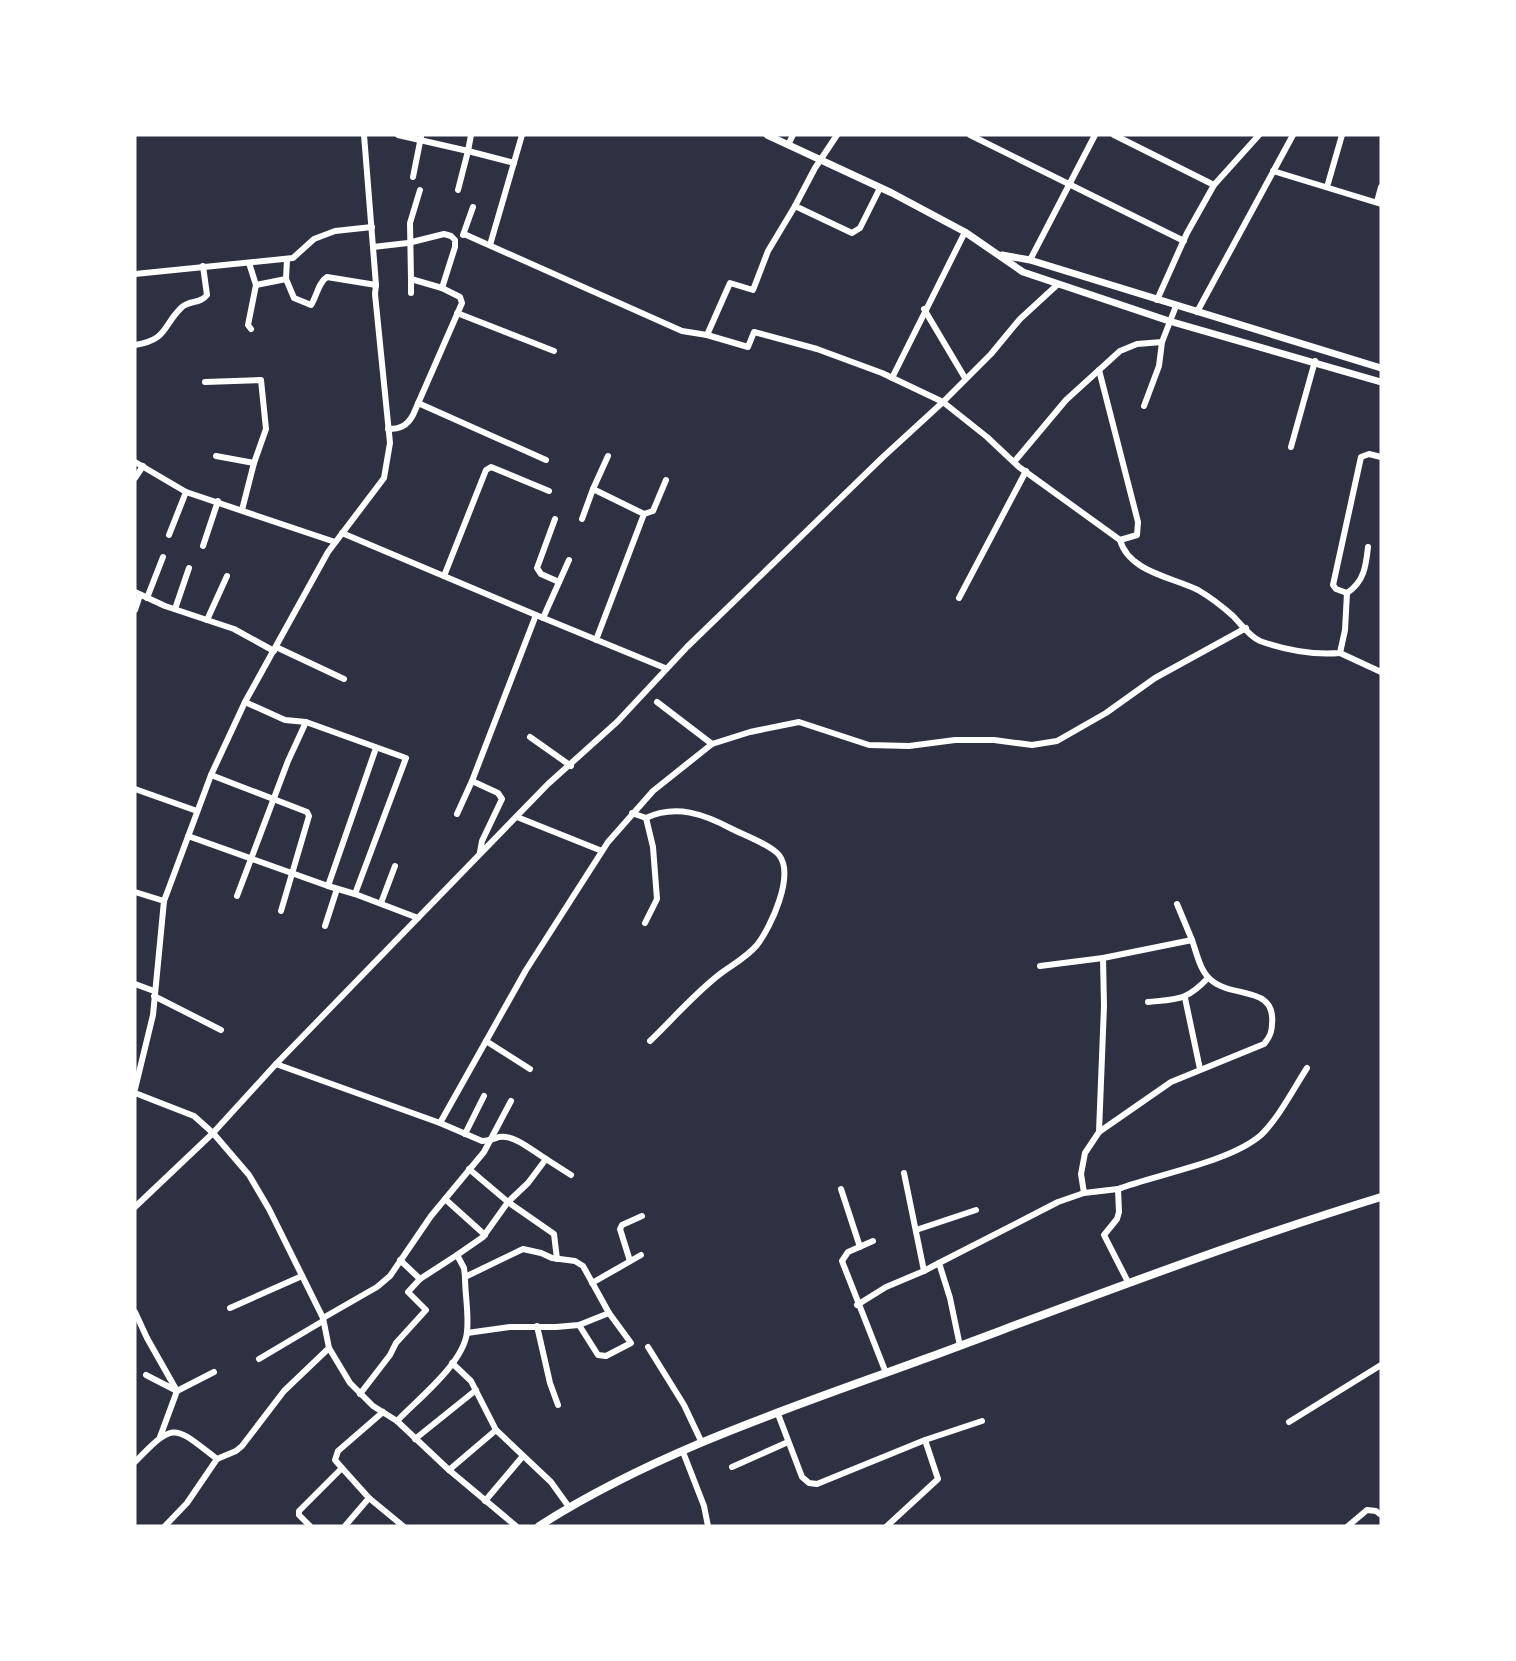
<svg xmlns="http://www.w3.org/2000/svg" width="1516" height="1661" font-family="'Exo 2',sans-serif">
<style>
.lines{fill:none;stroke-linecap:round;stroke-linejoin:round}
.minor{stroke:#fff;stroke-width:6}
.tertiary{stroke:#fff;stroke-width:7}
.secondary{stroke:#fff;stroke-width:8}
</style>
<rect width="100%" height="100%" fill="#2d3142"/>
<g class="lines">
<g class="minor">
<polyline points="398,135 468,151 471,135"/>
<polyline points="837,135 815,168 795,206 852,233 860,228 880,188"/>
<polyline points="970,135 1184,241"/>
<polyline points="1114,135 1214,185"/>
<polyline points="789,143 793,135"/>
<polyline points="1273,171 1381,204"/>
<polyline points="413,177 421,137"/>
<polyline points="1327,187 1342,135"/>
<polyline points="458,190 468,151 514,163"/>
<polyline points="1377,202 1381,187"/>
<polyline points="464,234 682,331 707,335"/>
<polyline points="463,235 473,207"/>
<polyline points="490,245 522,135"/>
<polyline points="373,247 408,243 444,234 451,236 455,240 455,247 442,288 411,279 411,293"/>
<polyline points="1030,260 1095,135"/>
<polyline points="249,263 256,285 286,279 287,259"/>
<polyline points="135,274 293,258 314,239 335,231 372,227"/>
<path d="M286,279L294,298L311,305C317,296 318,283 327,277L376,285"/>
<polyline points="411,279 410,223 420,190"/>
<path d="M1057,285L1020,319L991,354L943,402L987,437L1019,467L1120,540C1129,572 1172,577 1198,590C1210,597 1223,607 1233,616C1241,624 1250,637 1260,641C1285,650 1314,655 1340,653L1345,630L1347,593C1364,582 1366,566 1368,547"/>
<polyline points="1157,300 1187,233 1214,185 1259,135"/>
<polyline points="924,309 965,378"/>
<polyline points="1197,312 1293,135"/>
<polyline points="457,313 554,351"/>
<polyline points="251,329 248,325 256,285"/>
<path d="M135,345C168,340 162,326 182,307C190,300 200,304 207,295L203,266"/>
<polyline points="1099,370 1138,522 1137,535 1120,540"/>
<polyline points="892,378 965,232"/>
<polyline points="205,382 261,380 266,429 254,463 242,510"/>
<polyline points="418,403 546,460"/>
<polyline points="1144,406 1159,366 1162,342"/>
<path d="M388,429C400,429 407,426 413,415L462,303L460,297L442,288"/>
<polyline points="1291,447 1315,361"/>
<polyline points="216,456 254,463"/>
<polyline points="135,462 186,492 335,542"/>
<polyline points="1014,462 1066,400 1120,351 1137,344 1162,342 1176,306"/>
<polyline points="135,478 143,466"/>
<polyline points="593,489 608,456"/>
<polyline points="644,514 653,511 666,480"/>
<polyline points="555,519 537,568 541,574 559,582"/>
<polyline points="582,519 593,489 644,514 596,640"/>
<polyline points="342,533 536,615 472,781 498,793 502,799 482,841 480,852"/>
<polyline points="169,535 186,492"/>
<polyline points="203,546 218,501"/>
<polyline points="444,576 486,470 491,467 549,491"/>
<polyline points="135,592 165,606 234,629 274,651"/>
<polyline points="1347,593 1336,589 1333,585 1361,457 1369,454 1381,457"/>
<polyline points="147,598 163,557"/>
<polyline points="959,598 1026,471"/>
<polyline points="175,609 189,568"/>
<polyline points="135,610 140,595"/>
<polyline points="536,615 665,668"/>
<polyline points="543,618 569,560"/>
<polyline points="207,620 227,576"/>
<polyline points="276,647 344,679"/>
<polyline points="1340,653 1381,672"/>
<polyline points="657,702 712,744"/>
<polyline points="306,722 406,758 355,894 418,918"/>
<polyline points="530,737 571,766"/>
<polyline points="211,775 307,812 309,816 281,911"/>
<polyline points="135,789 197,811"/>
<path d="M632,813L646,818C676,804 704,814 732,829C744,835 771,845 779,855C795,875 771,927 757,945C747,957 732,965 720,974C694,994 673,1019 650,1041"/>
<polyline points="457,814 472,781"/>
<polyline points="517,817 602,851"/>
<polyline points="188,836 328,886"/>
<polyline points="135,892 164,901"/>
<polyline points="355,894 328,886 376,748"/>
<polyline points="237,896 288,761 306,722 285,720 245,702"/>
<polyline points="381,903 395,866"/>
<polyline points="1177,904 1192,940"/>
<polyline points="645,923 657,899 653,847 646,818"/>
<polyline points="325,926 337,889"/>
<path d="M1040,966L1103,958L1192,940C1197,954 1200,971 1211,980C1233,999 1276,985 1272,1024C1272,1032 1270,1037 1264,1044L1171,1082L1099,1132L1085,1153L1081,1174L1084,1193L1118,1189"/>
<polyline points="135,984 154,991"/>
<polyline points="154,996 221,1030"/>
<polyline points="1185,998 1200,1069"/>
<path d="M1148,1002C1178,999 1186,1001 1208,978"/>
<polyline points="486,1041 530,1069"/>
<polyline points="276,1064 440,1123 526,970 608,842 653,791 712,744 750,732 799,722 869,745 909,746 955,740 994,740 1032,745 1057,741 1106,713 1155,678 1246,628"/>
<polyline points="135,1089 153,1015 164,901 211,775 245,702 328,552 384,478 390,443 375,294 376,285 364,135"/>
<polyline points="135,1093 194,1116 213,1133 249,1175 269,1209 323,1318 329,1348 350,1383 373,1406 397,1421 449,1470 516,1526"/>
<polyline points="1099,1132 1104,1006 1103,958"/>
<polyline points="465,1134 484,1096"/>
<polyline points="546,1159 571,1175"/>
<polyline points="469,1169 508,1202 554,1234 557,1259"/>
<polyline points="904,1173 924,1271 939,1263"/>
<polyline points="841,1189 860,1247"/>
<polyline points="445,1199 485,1235"/>
<polyline points="135,1207 213,1133 276,1064 548,784 617,722 687,647 883,457 943,402 882,373 817,349 754,332 748,347 707,335 730,283 753,290 768,251 795,206"/>
<polyline points="916,1230 976,1210"/>
<polyline points="873,1241 848,1252 842,1261 886,1373"/>
<polyline points="400,1260 420,1279 457,1255"/>
<polyline points="630,1261 620,1229 622,1225 642,1216"/>
<polyline points="465,1277 523,1249 541,1253 552,1258 575,1261 583,1266 609,1313 579,1325 556,1327 510,1327 467,1333"/>
<path d="M1128,1282L1104,1235L1117,1219L1119,1212L1118,1189C1158,1174 1230,1162 1261,1135C1278,1119 1294,1088 1307,1068"/>
<polyline points="592,1283 641,1255"/>
<polyline points="857,1305 886,1287 924,1271"/>
<polyline points="230,1308 302,1276"/>
<polyline points="135,1312 147,1338 177,1391 160,1437"/>
<polyline points="323,1318 377,1287 390,1276 431,1216 484,1152 511,1101"/>
<polyline points="579,1325 598,1355 606,1356 631,1343 609,1313"/>
<polyline points="537,1326 550,1383 558,1405"/>
<polyline points="960,1346 950,1298 939,1263 1058,1202 1084,1193"/>
<polyline points="648,1347 684,1405 702,1443"/>
<polyline points="259,1359 323,1321"/>
<polyline points="452,1363 471,1381 496,1430 551,1482 569,1507"/>
<polyline points="146,1375 177,1391 214,1372"/>
<polyline points="360,1394 390,1355 396,1343 426,1310 408,1292 420,1279"/>
<polyline points="778,1414 802,1477 809,1483 817,1484 925,1440 982,1421"/>
<path d="M397,1421C418,1399 464,1363 467,1332C469,1314 465,1295 465,1277L464,1268L457,1255L483,1237L508,1202L528,1183L546,1159C534,1152 514,1134 499,1137C493,1139 489,1141 482,1141L440,1123"/>
<polyline points="1289,1422 1381,1365"/>
<polyline points="415,1439 476,1390"/>
<polyline points="683,1452 704,1506 708,1526"/>
<polyline points="217,1459 236,1451 242,1446 284,1391 329,1348"/>
<path d="M135,1462C175,1421 173,1425 217,1459L187,1503L165,1526"/>
<polyline points="732,1467 788,1442"/>
<polyline points="342,1468 335,1460 338,1451 383,1412"/>
<polyline points="449,1470 496,1430"/>
<polyline points="485,1501 523,1456"/>
<polyline points="310,1526 299,1515 299,1511 342,1468 369,1498 403,1526"/>
<polyline points="345,1526 369,1498"/>
<polyline points="887,1526 938,1479 925,1440"/>
<polyline points="1348,1526 1367,1510 1376,1511 1381,1515"/>
</g>
<g class="tertiary">
<polyline points="767,135 892,193 965,232 1023,272 1169,321 1381,382"/>
<polyline points="1002,255 1030,260 1381,368"/>
</g>
<path class="secondary" d="M539,1526C658,1450 796,1406 927,1358C1078,1302 1228,1244 1381,1197"/>
</g>
<rect width="1516" height="1661" fill="none" stroke="#ffffff" stroke-width="273"/>
</svg>
